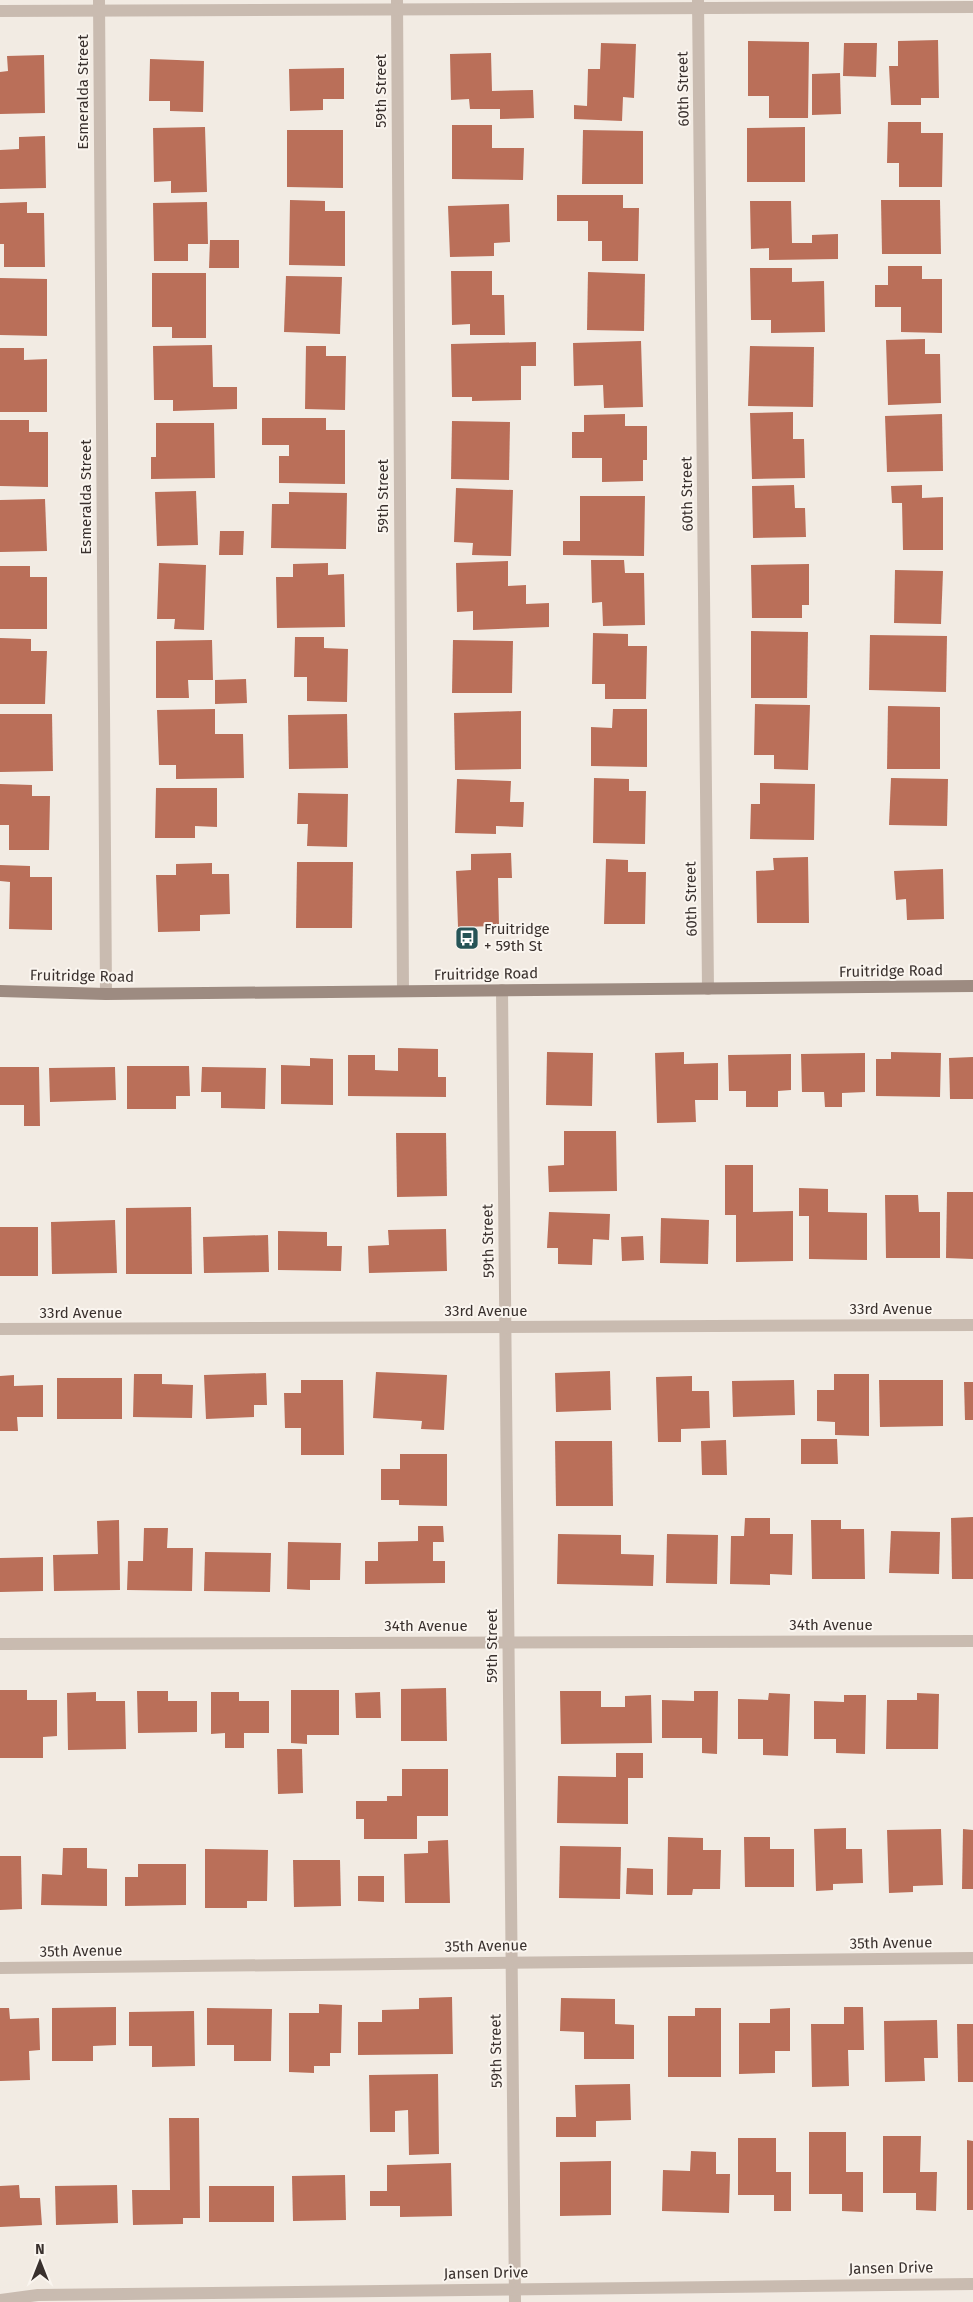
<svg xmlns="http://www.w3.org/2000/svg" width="973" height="2302" font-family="'Fira Sans',sans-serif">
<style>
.building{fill:#ba6f59}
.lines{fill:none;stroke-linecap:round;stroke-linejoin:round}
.minor{stroke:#c9bbb0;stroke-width:12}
.secondary{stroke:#9d8b81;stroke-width:12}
.labels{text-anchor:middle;stroke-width:4;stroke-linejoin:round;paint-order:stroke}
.street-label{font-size:15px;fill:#39302d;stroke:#faf5ef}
.poi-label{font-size:15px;fill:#39302d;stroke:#faf5ef;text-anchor:start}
</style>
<rect width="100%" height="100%" fill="#f2ebe3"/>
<g class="building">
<polygon points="938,40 939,98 921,98 921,105 891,105 889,66 898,66 898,41"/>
<polygon points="748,41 809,42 808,118 769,118 769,96 748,96"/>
<polygon points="601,43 636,44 634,98 623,97 622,121 574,119 574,105 587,106 588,69 600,69"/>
<polygon points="844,43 877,43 876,77 843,76"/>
<polygon points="491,53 492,91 533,90 534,118 500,119 500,109 470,109 469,99 451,100 450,54"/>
<polygon points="44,55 45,113 0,114 0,72 8,71 7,56"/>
<polygon points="150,59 204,61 203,112 170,111 170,101 149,101"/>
<polygon points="344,68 344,99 323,99 323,110 290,111 289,69"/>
<polygon points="840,73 841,114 812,115 812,74"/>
<polygon points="888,122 921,122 921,133 943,133 942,187 899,187 899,163 887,163"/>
<polygon points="452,125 492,125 492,148 524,148 523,180 452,179"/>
<polygon points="205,127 207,192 171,193 171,181 154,182 153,128"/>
<polygon points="805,127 805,182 747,182 747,128"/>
<polygon points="287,130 343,130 343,188 287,187"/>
<polygon points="583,130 643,131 643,184 582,184"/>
<polygon points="45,136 46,188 0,189 0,150 19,149 19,137"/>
<polygon points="557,195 623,195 623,208 639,208 638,261 602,261 602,241 588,241 588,221 557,221"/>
<polygon points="290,200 325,201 325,211 345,211 345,266 289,265"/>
<polygon points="881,200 940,200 941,254 882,254"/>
<polygon points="750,201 791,201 792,243 812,243 812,235 838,234 838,259 769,260 769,248 751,249"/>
<polygon points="27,202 27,213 44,213 45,267 4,267 4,244 0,244 0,203"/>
<polygon points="207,202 208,244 188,244 188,261 154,261 153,203"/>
<polygon points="509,204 510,242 494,243 494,256 450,257 448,206"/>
<polygon points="210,240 239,240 239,268 209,268"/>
<polygon points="888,266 922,266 922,279 942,279 942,333 901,332 901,307 875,307 875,285 888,285"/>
<polygon points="750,268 792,268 792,282 824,281 825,332 771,333 771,320 751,320"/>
<polygon points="451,271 492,271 492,295 504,295 505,335 470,335 470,324 452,325"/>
<polygon points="588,272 645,274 644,331 587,330"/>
<polygon points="152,273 206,273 206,338 172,338 172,327 152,327"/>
<polygon points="286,276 342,277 340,334 284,332"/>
<polygon points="0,278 47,279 47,336 0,335"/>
<polygon points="925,339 925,354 940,354 941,403 888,405 886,340"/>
<polygon points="641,341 643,407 604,408 603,385 574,386 573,343"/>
<polygon points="536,342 536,366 521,366 521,400 472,401 472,397 452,397 451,344"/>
<polygon points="212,345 213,387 237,387 237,409 173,411 173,400 154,400 153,346"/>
<polygon points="306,346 326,346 326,356 346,356 345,410 305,409"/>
<polygon points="750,346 814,347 813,407 748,406"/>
<polygon points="0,348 24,348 24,360 47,359 47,412 0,412"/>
<polygon points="793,412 793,439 804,439 805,478 752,479 750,413"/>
<polygon points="625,414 625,426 647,426 647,460 643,460 643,481 602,482 602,458 572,458 572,432 584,432 584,415"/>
<polygon points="942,414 943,471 887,472 885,416"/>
<polygon points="262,418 326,418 326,430 345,430 345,484 279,483 279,456 289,456 289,445 262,445"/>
<polygon points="0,420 29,420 29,432 48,432 48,487 0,486"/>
<polygon points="452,421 510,422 509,480 451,479"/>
<polygon points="156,423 214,423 215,478 151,479 151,457 156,457"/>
<polygon points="794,485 795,508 805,508 806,537 753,538 752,486"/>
<polygon points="922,485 922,498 943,497 943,550 903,550 902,503 892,503 891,486"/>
<polygon points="456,488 513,490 511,556 472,555 473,543 454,542"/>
<polygon points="196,491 198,545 157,546 155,492"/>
<polygon points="289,492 347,493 346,549 271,548 272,504 289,504"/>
<polygon points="580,496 645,496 644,556 563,555 563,541 580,541"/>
<polygon points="45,499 47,551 0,552 0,500"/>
<polygon points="220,531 244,531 243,555 219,555"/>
<polygon points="591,560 624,560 625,573 644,573 645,625 603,626 602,602 592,603"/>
<polygon points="508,561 508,586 526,585 526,604 549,603 549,627 473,630 473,611 457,612 456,563"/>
<polygon points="159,563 206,565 204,630 174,629 175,619 157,619"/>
<polygon points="328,563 328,575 344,574 345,627 277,628 276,577 293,577 293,564"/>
<polygon points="809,564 809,605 802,605 802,618 752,618 751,565"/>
<polygon points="0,566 30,566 30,577 47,577 47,629 0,629"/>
<polygon points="895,570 943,571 941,624 894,623"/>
<polygon points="751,631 808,632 807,698 751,698"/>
<polygon points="593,633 628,634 628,646 647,646 646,699 605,699 605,684 592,684"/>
<polygon points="870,635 947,636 946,692 869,690"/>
<polygon points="295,637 324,637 324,648 348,649 347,702 307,701 307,677 294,677"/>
<polygon points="0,638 31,639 31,651 47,651 45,704 0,704"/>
<polygon points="212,640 213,680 188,680 189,698 156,698 156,641"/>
<polygon points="453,640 513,641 512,693 452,693"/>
<polygon points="246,679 247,703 215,704 215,680"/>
<polygon points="755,704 810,705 808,770 774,769 774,755 754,755"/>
<polygon points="888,706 940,707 940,769 887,769"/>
<polygon points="215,709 215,734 243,734 244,778 176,779 176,765 159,765 157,710"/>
<polygon points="613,709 647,709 647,767 591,766 591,727 612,728"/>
<polygon points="521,711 521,769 455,770 454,713"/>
<polygon points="0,714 52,714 53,771 0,772"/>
<polygon points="347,714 348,768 289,769 288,715"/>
<polygon points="594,778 629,779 629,791 646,791 645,844 593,843"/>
<polygon points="891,778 948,779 947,826 889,825"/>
<polygon points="457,779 511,781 510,802 524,802 523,827 496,826 496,834 455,833"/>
<polygon points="760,783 815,784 814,840 750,839 751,804 760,804"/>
<polygon points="0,784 32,785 32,796 50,796 49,850 9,850 9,825 0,825"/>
<polygon points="156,788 217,788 217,827 195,826 195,838 155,838"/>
<polygon points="298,793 348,794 347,847 307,846 308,824 297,824"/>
<polygon points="511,853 512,878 498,878 499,926 458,927 456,871 471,870 471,854"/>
<polygon points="808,857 809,923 757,923 756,871 774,870 773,858"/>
<polygon points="606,859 628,860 628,872 646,872 645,924 604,924"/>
<polygon points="297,862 353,862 352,928 296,928"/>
<polygon points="212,863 212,874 229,874 230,914 200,915 200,931 158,932 156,875 176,875 176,864"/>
<polygon points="0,865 30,866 30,877 52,877 52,930 9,929 10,882 0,881"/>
<polygon points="943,869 944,919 907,920 906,899 896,900 894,871"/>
<polygon points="398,1048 438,1049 438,1077 446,1077 446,1097 348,1096 348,1055 375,1055 375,1070 398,1071"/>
<polygon points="547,1052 593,1053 592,1106 546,1105"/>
<polygon points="684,1052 684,1064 718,1063 718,1100 695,1100 696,1122 657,1123 655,1053"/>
<polygon points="891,1052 941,1053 940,1097 876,1096 876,1059 891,1059"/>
<polygon points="865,1053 865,1092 842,1093 842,1107 825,1107 824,1092 802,1092 801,1054"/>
<polygon points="791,1054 791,1090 778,1091 778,1107 746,1107 746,1091 729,1091 728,1055"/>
<polygon points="973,1057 973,1099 950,1099 949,1058"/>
<polygon points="310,1058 333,1059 333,1105 281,1104 281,1065 310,1066"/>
<polygon points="127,1066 189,1066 190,1096 176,1096 176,1109 127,1109"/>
<polygon points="0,1067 39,1067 40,1126 24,1126 24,1105 0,1105"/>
<polygon points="115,1067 116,1100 50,1102 49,1068"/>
<polygon points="202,1067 266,1068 265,1109 221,1108 221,1092 201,1092"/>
<polygon points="564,1131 616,1131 617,1191 549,1192 548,1166 564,1165"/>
<polygon points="396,1133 446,1133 447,1196 397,1197"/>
<polygon points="725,1165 753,1165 753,1212 793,1211 793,1261 736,1262 736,1215 725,1215"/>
<polygon points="799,1188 828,1189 828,1212 867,1213 867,1260 809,1259 809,1216 799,1216"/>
<polygon points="947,1192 973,1192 973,1259 946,1258"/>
<polygon points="885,1195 918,1195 919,1212 940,1212 940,1258 886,1258"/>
<polygon points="191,1207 192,1274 126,1274 126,1208"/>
<polygon points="549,1212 610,1214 609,1240 593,1239 592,1265 558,1264 558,1248 547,1248"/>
<polygon points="661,1218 709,1220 708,1264 660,1263"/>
<polygon points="115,1220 117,1273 52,1274 51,1222"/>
<rect x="0" y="1227" width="38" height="49"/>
<polygon points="446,1229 447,1271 369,1273 368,1246 389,1245 388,1230"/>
<polygon points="278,1231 327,1232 327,1246 342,1246 341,1271 278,1270"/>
<polygon points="268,1235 269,1272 204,1273 203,1237"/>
<polygon points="643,1236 644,1260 622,1261 621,1237"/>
<polygon points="610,1371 611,1410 556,1412 555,1373"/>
<polygon points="376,1372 447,1375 444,1430 421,1429 422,1421 373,1418"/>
<polygon points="266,1373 267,1405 254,1405 254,1417 206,1419 204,1375"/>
<polygon points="134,1374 162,1374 162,1384 193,1385 192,1418 133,1417"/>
<polygon points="834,1374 869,1374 869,1436 835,1435 835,1422 817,1421 817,1390 834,1390"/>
<polygon points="14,1375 14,1386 43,1385 43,1417 17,1417 18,1431 0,1431 0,1376"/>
<polygon points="692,1376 692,1391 709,1391 710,1428 681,1429 681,1442 658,1442 656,1377"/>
<rect x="57" y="1378" width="65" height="41"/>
<polygon points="301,1380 343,1380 344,1455 301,1455 301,1428 285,1428 284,1393 301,1393"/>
<polygon points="794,1380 795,1415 733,1417 732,1381"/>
<polygon points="879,1380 943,1380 943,1426 880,1427"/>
<polygon points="964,1382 973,1382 973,1420 965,1420"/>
<polygon points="801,1439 837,1439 838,1464 801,1464"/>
<polygon points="726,1440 727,1475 702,1475 701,1441"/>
<polygon points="555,1441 612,1441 613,1506 556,1506"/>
<polygon points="400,1454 447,1454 447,1506 399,1505 399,1500 381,1500 381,1469 400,1469"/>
<polygon points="973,1517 973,1579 952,1579 951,1518"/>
<polygon points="745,1518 770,1518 770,1534 793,1534 792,1575 770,1574 770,1585 730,1584 731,1536 744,1536"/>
<polygon points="119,1520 120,1590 54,1591 53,1555 98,1554 97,1521"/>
<polygon points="811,1520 841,1520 841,1529 864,1529 865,1579 812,1579"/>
<polygon points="418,1526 443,1526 444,1542 433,1542 433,1561 445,1561 445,1583 365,1584 365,1561 378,1561 378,1542 418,1541"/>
<polygon points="144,1528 168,1528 167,1548 193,1548 192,1591 127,1590 128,1561 143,1561"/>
<polygon points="891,1531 940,1532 939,1574 889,1573"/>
<polygon points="558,1534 621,1535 621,1554 654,1555 653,1586 557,1584"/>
<polygon points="667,1534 718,1535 717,1584 666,1583"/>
<polygon points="288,1542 341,1543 340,1580 310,1580 310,1590 287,1589"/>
<polygon points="205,1552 271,1553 270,1592 204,1591"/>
<polygon points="43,1557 43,1591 0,1592 0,1558"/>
<polygon points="446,1688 447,1741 401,1741 401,1689"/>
<polygon points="0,1690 27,1690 27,1700 57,1700 57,1736 43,1737 43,1758 0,1758"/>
<polygon points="291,1690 339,1690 339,1735 307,1735 307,1744 291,1743"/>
<polygon points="137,1691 168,1691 168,1701 197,1701 197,1732 138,1733"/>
<polygon points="560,1691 601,1691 601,1707 625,1707 625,1696 651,1695 652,1743 561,1744"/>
<polygon points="694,1691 718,1691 717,1754 702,1753 702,1738 662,1738 662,1700 694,1701"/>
<polygon points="96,1692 96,1701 125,1701 126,1749 68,1750 67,1693"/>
<polygon points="211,1692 239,1692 239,1701 269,1701 269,1733 244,1733 244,1748 225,1748 225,1733 211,1734"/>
<polygon points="380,1692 381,1718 356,1718 355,1693"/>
<polygon points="769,1693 790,1694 788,1756 763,1755 763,1739 738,1739 738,1699 768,1700"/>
<polygon points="917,1693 939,1694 938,1749 886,1749 887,1700 917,1700"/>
<polygon points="844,1695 866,1695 865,1754 836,1753 836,1739 814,1739 814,1701 844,1702"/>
<polygon points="277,1749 302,1749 303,1793 278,1794"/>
<polygon points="616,1753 643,1753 643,1778 628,1778 628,1824 557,1823 558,1776 616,1777"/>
<polygon points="402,1769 448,1769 448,1816 417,1816 417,1839 364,1839 364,1819 356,1819 356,1801 387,1801 387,1796 402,1796"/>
<polygon points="846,1828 846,1849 862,1849 863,1883 833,1884 833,1890 816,1891 814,1829"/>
<polygon points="941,1829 943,1885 913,1886 913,1892 889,1893 887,1830"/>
<polygon points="963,1829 973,1830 973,1889 962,1889"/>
<polygon points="668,1837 703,1838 703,1850 721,1850 720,1889 693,1889 692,1895 667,1895"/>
<polygon points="744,1837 770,1837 770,1849 794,1849 794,1887 745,1887"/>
<polygon points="448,1840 450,1903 405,1903 404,1854 428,1853 428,1841"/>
<polygon points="560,1846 621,1847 620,1899 559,1898"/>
<polygon points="63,1848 87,1848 87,1868 107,1869 107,1906 41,1905 42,1874 62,1875"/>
<polygon points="205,1849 268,1850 267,1901 247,1901 247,1908 205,1908"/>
<polygon points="0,1856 21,1856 22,1909 0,1910"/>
<polygon points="293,1860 340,1860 341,1906 294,1907"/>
<polygon points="138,1864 186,1864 186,1905 125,1906 125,1877 138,1877"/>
<polygon points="627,1868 653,1869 653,1895 626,1894"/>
<polygon points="358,1876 384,1876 384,1902 358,1901"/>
<polygon points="452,1997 453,2054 358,2055 358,2022 382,2022 382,2010 419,2009 419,1998"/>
<polygon points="561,1998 615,1999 615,2024 634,2025 634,2059 584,2059 584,2032 560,2031"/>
<polygon points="319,2004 342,2005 341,2053 330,2053 330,2066 314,2066 314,2073 289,2072 289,2013 319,2013"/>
<polygon points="116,2007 116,2045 93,2046 93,2061 52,2061 52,2008"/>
<polygon points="844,2007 863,2007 864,2050 848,2050 849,2086 812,2087 811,2024 844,2024"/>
<polygon points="0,2008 9,2008 10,2019 39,2018 40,2050 29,2051 30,2080 0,2081"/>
<polygon points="207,2008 272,2009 271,2061 234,2061 234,2045 207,2045"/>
<polygon points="695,2008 721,2008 721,2077 668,2077 668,2016 695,2016"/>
<polygon points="790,2008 790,2051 775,2051 775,2073 739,2074 739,2023 770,2023 770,2009"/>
<polygon points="194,2011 195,2066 152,2067 152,2046 129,2046 129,2012"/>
<polygon points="937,2020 938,2058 924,2058 925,2081 885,2082 884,2021"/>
<polygon points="957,2024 973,2024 973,2082 958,2082"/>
<polygon points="438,2074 439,2154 409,2155 408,2110 395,2111 395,2132 370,2132 369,2075"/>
<polygon points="630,2084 631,2120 596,2121 596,2137 556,2137 556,2117 576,2117 575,2085"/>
<polygon points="169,2118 199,2118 200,2218 183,2218 183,2224 133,2225 132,2190 170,2190"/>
<polygon points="809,2132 846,2132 846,2172 863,2172 863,2212 842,2211 842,2194 809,2194"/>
<polygon points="883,2136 921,2136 920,2172 937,2172 936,2211 916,2210 916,2193 883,2193"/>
<polygon points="738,2138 776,2138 776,2172 791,2172 791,2211 774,2211 774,2195 738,2195"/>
<polygon points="967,2140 973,2141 973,2210 967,2210"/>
<polygon points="691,2151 716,2152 716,2174 730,2174 729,2213 662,2211 663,2170 690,2171"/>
<polygon points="611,2161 611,2215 560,2216 560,2162"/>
<polygon points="451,2163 452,2216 400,2217 400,2206 370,2206 370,2191 387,2191 387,2165"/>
<polygon points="345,2175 346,2220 293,2221 292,2176"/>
<polygon points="19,2185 20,2198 40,2198 42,2225 0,2227 0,2186"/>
<polygon points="117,2185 118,2223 56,2225 55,2186"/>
<rect x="209" y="2186" width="65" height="36"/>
</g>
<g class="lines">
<g class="minor">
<polyline points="99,0 106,994"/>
<polyline points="397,0 403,991"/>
<polyline points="698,0 708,989"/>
<polyline points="0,11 973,7"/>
<polyline points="502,990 515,2302"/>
<polyline points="0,1329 973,1325"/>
<polyline points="0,1644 973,1641"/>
<polyline points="0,1968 973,1958"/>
<polyline points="0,2300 38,2295 973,2284"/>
</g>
<polyline class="secondary" points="0,991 106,994 973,986"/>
</g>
<defs>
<g id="bus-square" transform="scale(1.25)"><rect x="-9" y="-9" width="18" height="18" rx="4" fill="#265457" stroke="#faf5ef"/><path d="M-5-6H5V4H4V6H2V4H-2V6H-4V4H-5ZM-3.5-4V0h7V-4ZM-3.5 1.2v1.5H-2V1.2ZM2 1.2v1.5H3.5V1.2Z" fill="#fff"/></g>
</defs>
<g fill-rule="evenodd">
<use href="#bus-square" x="467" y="938"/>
</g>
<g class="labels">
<g class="street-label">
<text transform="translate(683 89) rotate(-91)" y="5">60th Street</text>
<text transform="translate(381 91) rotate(-90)" y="5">59th Street</text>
<text transform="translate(83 92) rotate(-90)" y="5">Esmeralda Street</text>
<text transform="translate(687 494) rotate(-91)" y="5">60th Street</text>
<text transform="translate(383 496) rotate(-90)" y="5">59th Street</text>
<text transform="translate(86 497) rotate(-90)" y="5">Esmeralda Street</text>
<text transform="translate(691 899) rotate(-91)" y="5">60th Street</text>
<text transform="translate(891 971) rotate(-1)" y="5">Fruitridge Road</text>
<text transform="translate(486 974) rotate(-1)" y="5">Fruitridge Road</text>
<text transform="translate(82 976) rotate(1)" y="5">Fruitridge Road</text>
<text transform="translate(488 1241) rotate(-91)" y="5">59th Street</text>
<text x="891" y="1314">33rd Avenue</text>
<text x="486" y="1316">33rd Avenue</text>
<text x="81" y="1318">33rd Avenue</text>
<text x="831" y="1630">34th Avenue</text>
<text x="426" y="1631">34th Avenue</text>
<text transform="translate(492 1646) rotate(-90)" y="5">59th Street</text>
<text transform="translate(891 1943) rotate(-1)" y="5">35th Avenue</text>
<text transform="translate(486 1946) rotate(-1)" y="5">35th Avenue</text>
<text transform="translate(81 1951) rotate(-1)" y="5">35th Avenue</text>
<text transform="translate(496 2051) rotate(-91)" y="5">59th Street</text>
<text transform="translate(891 2268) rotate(-1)" y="5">Jansen Drive</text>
<text transform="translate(486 2273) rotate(-1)" y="5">Jansen Drive</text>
</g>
<g class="poi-label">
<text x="484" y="934">Fruitridge<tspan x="484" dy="17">+ 59th St</tspan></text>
</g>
</g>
<g transform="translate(40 2262)" stroke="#faf5ef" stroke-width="4" paint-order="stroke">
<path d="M0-4L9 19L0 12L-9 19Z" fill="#39302d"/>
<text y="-8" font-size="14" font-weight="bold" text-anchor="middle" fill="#39302d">N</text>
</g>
</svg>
